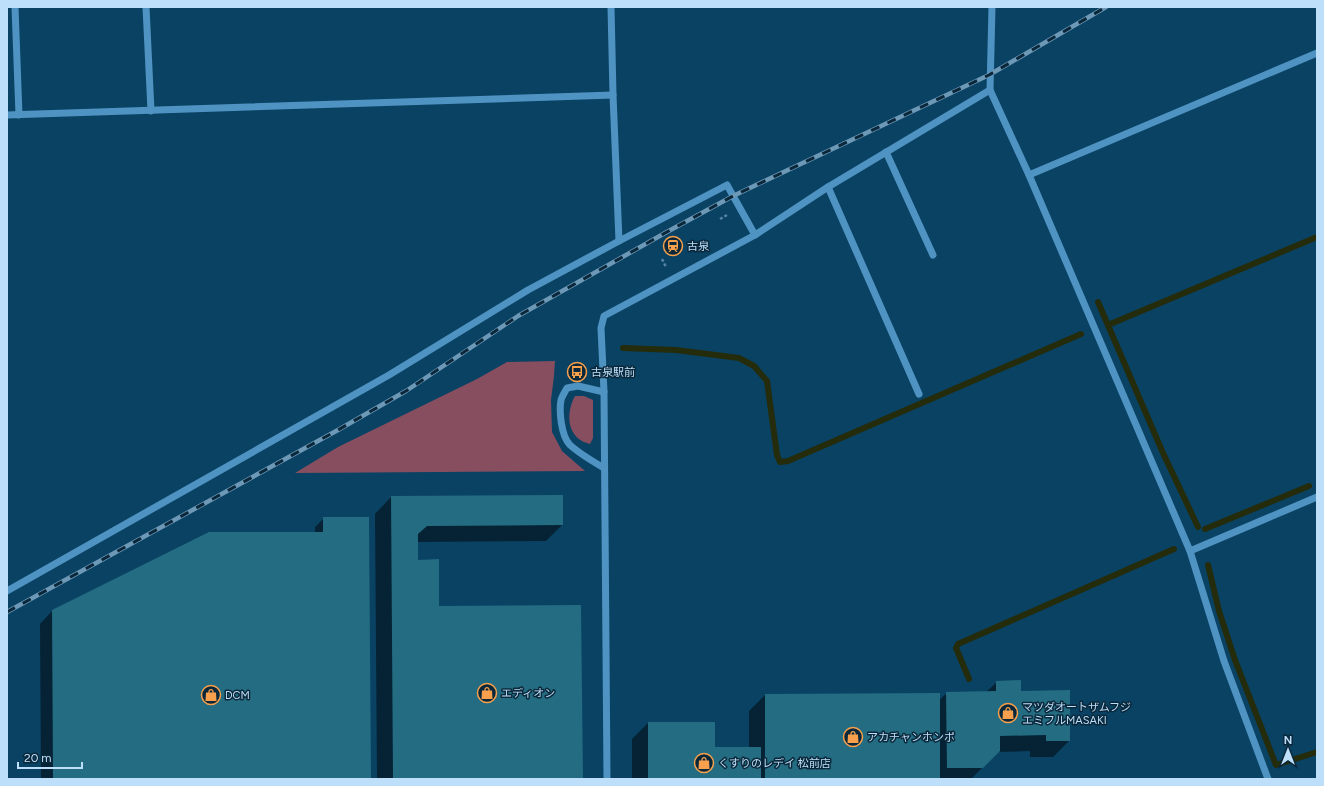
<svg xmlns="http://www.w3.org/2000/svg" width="1324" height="786" font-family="Figtree,'Noto Sans JP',sans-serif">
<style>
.green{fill:#874e5f}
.shadow{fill:#0007}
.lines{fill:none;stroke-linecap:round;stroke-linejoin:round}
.stream{stroke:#242c0c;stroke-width:6}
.building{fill:#236c81}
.path{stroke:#5583a2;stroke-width:2.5;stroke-dasharray:3 2;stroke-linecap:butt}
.minor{stroke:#4f93c2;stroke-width:7}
.rail-casing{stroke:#6d98b6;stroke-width:4.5}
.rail{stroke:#0b283b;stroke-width:3;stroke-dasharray:9;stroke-linecap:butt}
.labels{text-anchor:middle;stroke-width:3;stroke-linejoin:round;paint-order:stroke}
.poi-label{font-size:11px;fill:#bedff9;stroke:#0b283b;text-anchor:start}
</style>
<rect width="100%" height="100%" fill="#0a4264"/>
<g class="green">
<polygon points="555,361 554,376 551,400 552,432 562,451 585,471 295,473 338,447 477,379 507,362"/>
<path d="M575,396H584L593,400V438L590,444C567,439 565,414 575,396Z"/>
</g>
<g class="shadow">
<polygon points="391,497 562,525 546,541 417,542 417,561 438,607 582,779 377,779 375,514"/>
<polygon points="324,518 370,779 41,779 40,624 52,611 315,533 315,527"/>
<polygon points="997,682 1020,692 1069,741 1053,757 1030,757 1030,751 998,752 971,779 632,779 632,739 648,723 714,748 749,748 749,711 765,695 939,700 947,693 986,692"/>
</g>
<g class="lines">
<g class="stream">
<polyline points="1098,302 1163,453 1198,527"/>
<polyline points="1108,325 1317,237"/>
<polyline points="623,348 676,350 739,358 754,366 767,381 777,455 780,462 788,461 1081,334"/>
<polyline points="1205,529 1309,486"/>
<polyline points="1208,565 1219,611 1235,660 1276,765 1317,752"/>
<polyline points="969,679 956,648 958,644 1174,549"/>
</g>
</g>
<g class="building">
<polygon points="563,495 563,525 427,526 418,534 418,560 439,559 439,606 581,605 583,779 393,779 391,496"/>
<polygon points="323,517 369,517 371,779 53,779 52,610 209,532 323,532"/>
<polygon points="1021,680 1021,691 1070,690 1070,741 1046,741 1046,735 1000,736 1000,751 983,768 947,768 946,692 996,691 996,681"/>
<polygon points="940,693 940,779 765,779 765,694"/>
<polygon points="648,722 715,722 715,747 761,747 761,779 648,779"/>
</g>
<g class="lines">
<g class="path">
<polyline points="720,219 727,215"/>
<polyline points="662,259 666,267"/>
</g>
<g class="minor">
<polyline points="15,7 19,115"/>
<polyline points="146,7 151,111"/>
<polyline points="611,7 613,95 619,241"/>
<polyline points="992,7 990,90 1029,175 1190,551 1224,661 1268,779"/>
<polyline points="7,115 613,95"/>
<polyline points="886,152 933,255"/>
<polyline points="1029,175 1317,53"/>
<polyline points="828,187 919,394"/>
<path d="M604,392L578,386L567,388C565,392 562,396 561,400C559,411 561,436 570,445C580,454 592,461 604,468"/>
<polyline points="1190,551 1317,497"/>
<polyline points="7,591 389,375 528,290 619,241 727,185 755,235"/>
<polyline points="607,779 604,392 601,328 604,316 755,235 828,187 990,90"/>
</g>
<g class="rail-casing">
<polyline id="rail" points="7,612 338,430 406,391 518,316 665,233 733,196 989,75 1106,7"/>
</g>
<use href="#rail" class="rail"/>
</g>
<defs>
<g id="station-ring" transform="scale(1)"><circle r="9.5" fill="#0b283b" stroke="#f8a04c" stroke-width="1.5"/><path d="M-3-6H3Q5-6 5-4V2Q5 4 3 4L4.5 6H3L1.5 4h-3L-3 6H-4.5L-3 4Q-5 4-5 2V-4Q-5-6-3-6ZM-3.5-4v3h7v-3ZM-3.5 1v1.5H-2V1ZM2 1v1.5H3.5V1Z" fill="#f8a04c"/></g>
<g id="bus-ring" transform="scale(1)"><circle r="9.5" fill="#0b283b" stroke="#f8a04c" stroke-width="1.5"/><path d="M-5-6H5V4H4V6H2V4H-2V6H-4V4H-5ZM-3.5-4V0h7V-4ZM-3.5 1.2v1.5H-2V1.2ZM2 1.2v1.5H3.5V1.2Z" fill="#f8a04c"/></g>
<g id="shop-ring" transform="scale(1)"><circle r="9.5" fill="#0b283b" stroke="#f8a04c" stroke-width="1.5"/><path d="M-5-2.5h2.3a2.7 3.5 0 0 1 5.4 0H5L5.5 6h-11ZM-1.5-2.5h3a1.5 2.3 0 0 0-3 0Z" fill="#f8a04c"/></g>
</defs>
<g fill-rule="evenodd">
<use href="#station-ring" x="673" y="246"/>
<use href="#bus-ring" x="577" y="372"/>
<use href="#shop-ring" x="487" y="693"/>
<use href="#shop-ring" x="211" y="695"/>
<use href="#shop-ring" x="1008" y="713"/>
<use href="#shop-ring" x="853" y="737"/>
<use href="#shop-ring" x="704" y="763"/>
</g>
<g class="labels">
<g class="poi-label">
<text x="687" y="250">古泉</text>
<text x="591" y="376">古泉駅前</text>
<text x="501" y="697">エディオン</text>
<text x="225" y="699">DCM</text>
<text x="1022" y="711">マツダオートザムフジ<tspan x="1022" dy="13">エミフルMASAKI</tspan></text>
<text x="867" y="741">アカチャンホンポ</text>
<text x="718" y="767">くすりのレデイ 松前店</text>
</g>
</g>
<rect width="1324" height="786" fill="none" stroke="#bedff9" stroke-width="16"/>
<g transform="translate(1288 750)" stroke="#0b283b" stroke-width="3" paint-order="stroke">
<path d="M0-3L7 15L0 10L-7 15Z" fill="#bedff9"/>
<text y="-6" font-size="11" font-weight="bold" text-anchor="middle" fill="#bedff9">N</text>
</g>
<path d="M18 762v6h64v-6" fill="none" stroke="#bedff9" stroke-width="2"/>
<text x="24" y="762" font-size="12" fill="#bedff9" stroke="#0b283b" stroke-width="3" paint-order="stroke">20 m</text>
</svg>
